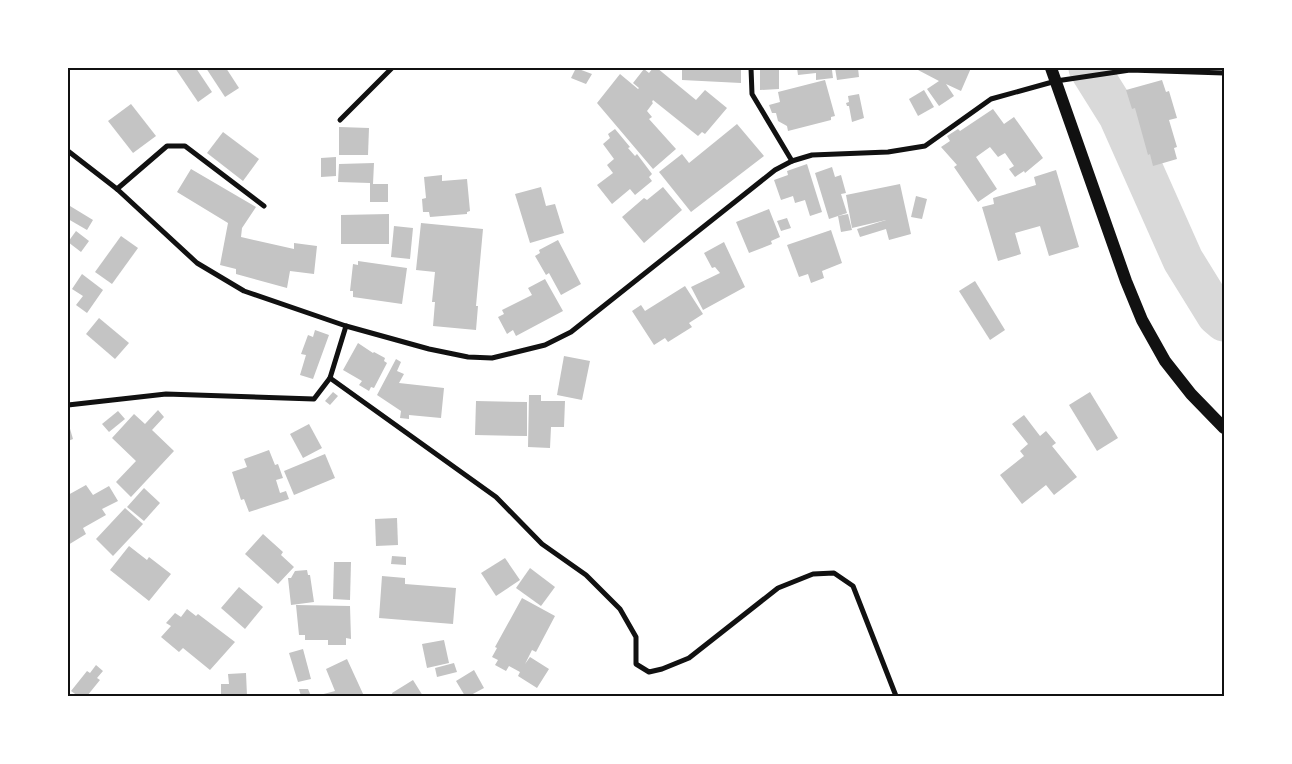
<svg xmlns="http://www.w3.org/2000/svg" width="1292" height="764" font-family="'Golos Text',sans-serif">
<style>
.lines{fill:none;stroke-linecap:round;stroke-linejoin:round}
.river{stroke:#d9d9d9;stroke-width:41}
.building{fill:#c4c4c4}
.minor{stroke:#111;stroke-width:5}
.primary{stroke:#111;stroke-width:12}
.neatline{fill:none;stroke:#111;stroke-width:2}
</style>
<rect width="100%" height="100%" fill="#fff"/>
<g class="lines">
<polyline class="river" points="1089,68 1119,116 1183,260 1217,315 1224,321"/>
</g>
<g class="building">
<polygon points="175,68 196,68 212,92 198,102"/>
<polygon points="206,68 226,68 239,88 225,97"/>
<polygon points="576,68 592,74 586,84 571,78"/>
<polygon points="653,68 657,68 696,100 705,90 727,108 705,134 702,132 698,136 653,100 652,102 653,103 647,111 652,117 649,119 676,149 653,169 597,103 620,74 638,89 639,88 633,83 644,69 649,73"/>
<polygon points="682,68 741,68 741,83 682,80"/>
<polygon points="760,68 779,68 779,89 760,90"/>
<polygon points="797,68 834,68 835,70 832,70 833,78 816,80 816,73 798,75"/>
<polygon points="835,68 858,68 859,77 837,80"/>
<polygon points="919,68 971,68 961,91 946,84 954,96 939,106 927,89 939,81 918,70"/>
<polygon points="825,80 835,116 831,117 831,120 788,131 787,126 778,121 776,113 772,113 769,105 780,102 778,92"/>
<polygon points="1162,80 1166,92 1169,91 1177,118 1169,120 1177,147 1174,148 1177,159 1153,166 1150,154 1148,155 1135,108 1132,109 1126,90"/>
<polygon points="924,90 934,107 918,116 909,99"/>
<polygon points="859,94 864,118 852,122 849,106 847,106 846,103 849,102 848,96"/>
<polygon points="131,104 156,136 133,153 108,121"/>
<polygon points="993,109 1004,124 1014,117 1043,158 1025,173 1024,171 1015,177 1009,169 1014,166 1005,153 998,157 990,147 976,157 997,189 978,202 954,167 957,165 941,147 950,141 947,136 958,129 960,131"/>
<polygon points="737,124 764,156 691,212 659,172 682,154 689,163"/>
<polygon points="339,127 369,128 368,155 339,155"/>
<polygon points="615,129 630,147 628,148 635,156 637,154 652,174 649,177 652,181 635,195 630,189 612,204 597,185 613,173 607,165 614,159 603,144 610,138 608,134"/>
<polygon points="223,132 259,159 243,181 207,153"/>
<polygon points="336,157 336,176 321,177 321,158"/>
<polygon points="374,163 373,184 388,184 388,202 370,202 370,183 338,182 339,164"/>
<polygon points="807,164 822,212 810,216 805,200 795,203 793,196 781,200 774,180 788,175 787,171"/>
<polygon points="832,167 835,177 841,175 846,193 841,194 847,213 829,219 815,173"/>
<polygon points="191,169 256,207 242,228 241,237 294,249 294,243 317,246 314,274 290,271 287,288 236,274 236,269 220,265 228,223 177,192"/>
<polygon points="1056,170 1079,247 1049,256 1040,226 1015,233 1021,254 998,261 982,207 994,204 993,198 1036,185 1034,177"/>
<polygon points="442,175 442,181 467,179 470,211 467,212 467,214 430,217 429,212 423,212 422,199 426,198 424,177"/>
<polygon points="900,184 911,234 889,240 886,229 860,237 857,229 886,220 852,228 846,195"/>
<polygon points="541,187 546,206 555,204 564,233 530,243 515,194"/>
<polygon points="663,187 682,210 644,243 622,217 644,198 647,200"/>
<polygon points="916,196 927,199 922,219 911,217"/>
<polygon points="70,206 93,220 87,230 68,219 68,209"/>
<polygon points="769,209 780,237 771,241 772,244 749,253 736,222"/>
<polygon points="389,214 389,244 341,244 341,215"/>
<polygon points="848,214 852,230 841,232 838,216"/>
<polygon points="787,218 791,228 781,231 777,221"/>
<polygon points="421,223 483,229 476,306 478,306 476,330 433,326 435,302 432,302 435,272 416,270"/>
<polygon points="394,226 413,228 410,259 391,257"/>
<polygon points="831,230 842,263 822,271 824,278 811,283 808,274 799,277 787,245"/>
<polygon points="76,231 89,241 81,252 68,242"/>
<polygon points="121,236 138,248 112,284 95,272"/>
<polygon points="558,240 581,284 561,295 549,273 546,275 535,256 540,253 539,250"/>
<polygon points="724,242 745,287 703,310 691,287 720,273 715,267 712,268 704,253"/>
<polygon points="358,261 407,268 402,304 353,297 353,291 350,291 353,264 358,265"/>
<polygon points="82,274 103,290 87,313 76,305 83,296 72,289"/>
<polygon points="545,279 563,311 516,336 513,330 507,334 498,317 504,314 502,310 532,295 528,288"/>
<polygon points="975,281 1005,330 990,340 959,291"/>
<polygon points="685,286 703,314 689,323 692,327 668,342 665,338 654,345 632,311 641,305 645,311"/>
<polygon points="99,318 129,343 115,359 86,334"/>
<polygon points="315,330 329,335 313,379 300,375 306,355 301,354 308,335 313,337"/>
<polygon points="358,343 373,353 374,352 385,358 384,361 387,363 374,388 371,387 369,391 359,385 362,381 343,370"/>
<polygon points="564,356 590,361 582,400 557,395"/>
<polygon points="396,359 401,362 397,371 404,374 399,383 444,388 441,418 409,415 409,419 400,418 401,411 377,395"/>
<polygon points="333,392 338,396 330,405 325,401"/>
<polygon points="1090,392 1118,438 1097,451 1069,405"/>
<polygon points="529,395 541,395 541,401 565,401 564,427 551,427 550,448 528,447"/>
<polygon points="476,401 527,402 527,436 475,435"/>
<polygon points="158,410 164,417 152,430 174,451 131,497 116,482 136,461 112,438 134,414 145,424"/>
<polygon points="118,411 125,419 109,432 102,424"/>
<polygon points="1024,415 1040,436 1046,431 1056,443 1052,446 1077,477 1054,495 1046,485 1022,504 1000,475 1024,456 1020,451 1028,444 1012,424"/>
<polygon points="68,422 73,439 68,441"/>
<polygon points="309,424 322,448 303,458 290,434"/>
<polygon points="269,450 275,465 278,464 283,478 276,480 280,493 286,491 289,499 249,512 244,499 241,500 232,472 247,467 244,459"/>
<polygon points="325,454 335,478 294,495 284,471"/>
<polygon points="86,485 93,495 109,486 118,501 102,509 106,515 83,528 86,534 68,545 68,495"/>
<polygon points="144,488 160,503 144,521 127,507"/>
<polygon points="125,508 143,524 113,556 96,539"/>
<polygon points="397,518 398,545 376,546 375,519"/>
<polygon points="263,534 283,552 281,555 294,567 278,584 245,554"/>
<polygon points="129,546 147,560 149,557 171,574 149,601 110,570"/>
<polygon points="392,556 406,557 406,565 391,564"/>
<polygon points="505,558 520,580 496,596 481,573"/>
<polygon points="334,562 351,562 350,600 333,599"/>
<polygon points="530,568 555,587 541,606 516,588"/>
<polygon points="307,570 308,575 310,575 314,602 291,605 288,578 291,578 295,571"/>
<polygon points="382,576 405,578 405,584 456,588 453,624 379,618"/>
<polygon points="239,587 263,607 245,629 221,608"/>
<polygon points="522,598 555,616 536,652 532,650 525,664 530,657 549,669 537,688 518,676 520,672 509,666 506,671 495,665 498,660 492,657 497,648 495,647"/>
<polygon points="296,605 350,606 351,639 346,638 346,645 328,645 328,640 305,640 305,635 299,635"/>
<polygon points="187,609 196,616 198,614 235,642 210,670 183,648 179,652 161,637 171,626 166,623 175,613 181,617"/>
<polygon points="444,640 449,663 427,668 422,644"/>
<polygon points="303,649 311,679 298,682 289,653"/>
<polygon points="347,659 364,696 316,696 335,691 326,669"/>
<polygon points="454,663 457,672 437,677 435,668"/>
<polygon points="96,665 103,671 97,678 100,680 87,696 78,696 71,691 87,671 90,673"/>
<polygon points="474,670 484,688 469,696 465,696 456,681"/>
<polygon points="246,673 247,696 221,696 221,684 229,684 228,674"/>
<polygon points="413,680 423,696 393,696 392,693"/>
<polygon points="299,689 308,689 311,696 301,696"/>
</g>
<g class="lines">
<g class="minor">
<polyline points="751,68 752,94 792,161"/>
<polyline points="340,120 392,68"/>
<polyline points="68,151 117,189 197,263 244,291 346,326 429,349 468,357 492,358 545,345 571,332 775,170 792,161 812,155 888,152 925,146 991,99 1056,81 1130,70 1224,73"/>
<polyline points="117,189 167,146 185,146 264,206"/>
<polyline points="330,378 496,497 542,544 586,575 620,609 636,637 636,664 649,672 662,669 689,658 778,588 813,574 834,573 853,586 896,696"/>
<polyline points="68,405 166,394 314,399 330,378 346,326"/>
</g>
<polyline class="primary" points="1051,68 1126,281 1142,320 1165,361 1191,394 1224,428"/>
</g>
<rect width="1292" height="764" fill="none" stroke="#ffffff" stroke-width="138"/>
<rect x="69" y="69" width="1154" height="626" class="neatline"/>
</svg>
